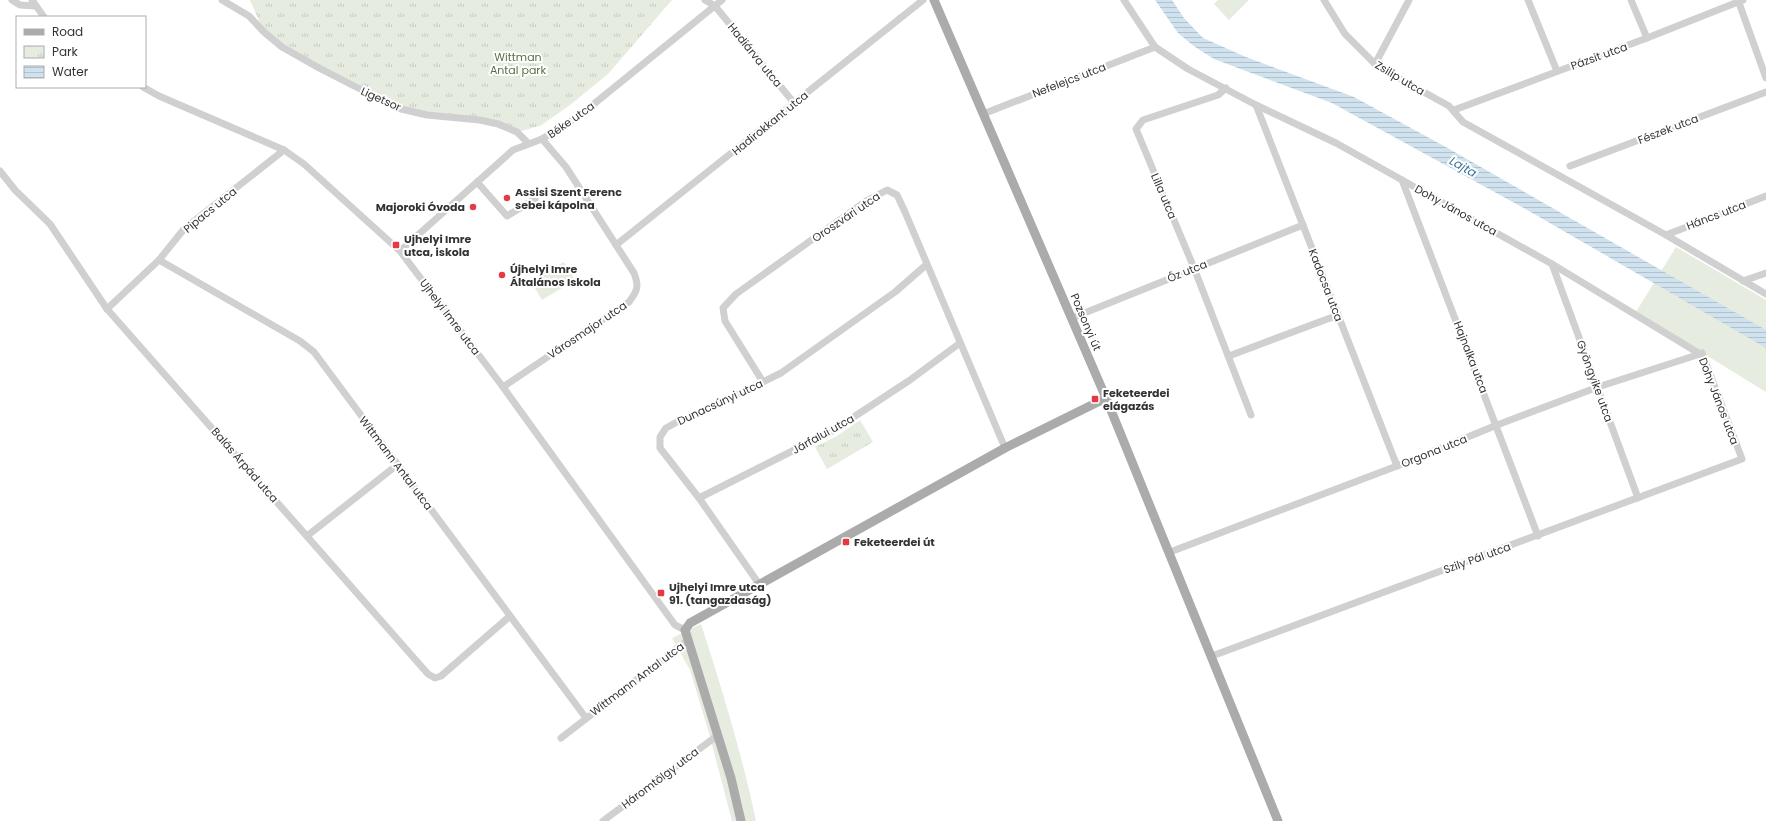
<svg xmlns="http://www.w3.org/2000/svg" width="1766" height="821" font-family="Poppins,sans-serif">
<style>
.green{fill:#e6ecdf}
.park{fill:url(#park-tufts)}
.water{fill:url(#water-rules)}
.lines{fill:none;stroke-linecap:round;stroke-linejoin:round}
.minor{stroke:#d0d0d0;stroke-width:7}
.major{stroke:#ababab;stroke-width:9}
.poi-dot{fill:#e63946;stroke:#fff;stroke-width:1.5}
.labels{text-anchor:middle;stroke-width:4;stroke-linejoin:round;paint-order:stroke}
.street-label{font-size:11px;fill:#333;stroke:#fff}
.park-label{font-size:11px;fill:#56703f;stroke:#fff}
.poi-label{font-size:11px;font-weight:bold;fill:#333;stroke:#fff;text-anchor:start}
.water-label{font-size:12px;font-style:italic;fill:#3f7597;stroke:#fff}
</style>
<defs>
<pattern id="park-tufts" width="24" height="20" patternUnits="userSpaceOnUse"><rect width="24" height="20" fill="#e6ecdf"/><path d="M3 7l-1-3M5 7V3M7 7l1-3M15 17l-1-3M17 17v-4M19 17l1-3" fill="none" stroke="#c6cbc0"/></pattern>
<pattern id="water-rules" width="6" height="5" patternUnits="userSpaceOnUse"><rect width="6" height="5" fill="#cfe2ee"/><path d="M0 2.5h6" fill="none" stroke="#b2c2cd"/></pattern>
</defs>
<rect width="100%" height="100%" fill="#fff"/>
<g class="green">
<polygon points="1218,0 1249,0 1229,20 1214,4"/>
<polygon points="1676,247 1766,300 1766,392 1636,312"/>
<polygon points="564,262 575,280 542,300 531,281"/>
<path d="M701,624C722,689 742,754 756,821H732L709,733L690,670L672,638Z"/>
</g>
<g class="park">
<polygon points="250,0 672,0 608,74 570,105 540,126 517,132 498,124 397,108 319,68 264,32"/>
<polygon points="860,420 873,442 827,469 815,447 837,436"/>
</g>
<polygon class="water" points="1155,0 1172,0 1184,18 1203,38 1246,57 1354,97 1444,146 1766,330 1766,348 1529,211 1332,103 1214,59 1195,47 1178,33"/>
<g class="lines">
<g class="minor">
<polyline points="12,0 20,5 35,6"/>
<polyline points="32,0 44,17"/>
<polyline points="222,0 249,16 264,32 282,47 319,68 397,108 427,115 480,120 498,124 517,132 528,143"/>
<polyline points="705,0 715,6 794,103"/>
<polyline points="1124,0 1155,47 1188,69 1256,105 1336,143 1402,180 1552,264 1700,354 1702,353 1742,459 1212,656"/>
<polyline points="1324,0 1345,34 1375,64 1393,75 1449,106 1463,122 1666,235 1766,294"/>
<polyline points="1528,0 1557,71"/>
<polyline points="1631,0 1647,38"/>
<polyline points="1738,0 1766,78"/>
<polyline points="1375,64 1409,0"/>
<polyline points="143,87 159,96 284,150 304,164 400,251 503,387 675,625 685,630"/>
<polyline points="1226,88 1218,95 1143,120 1136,129 1194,268 1251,415"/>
<polyline points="1256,105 1397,466"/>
<polyline points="1454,110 1647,38 1743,0"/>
<polyline points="983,114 1155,47"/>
<polyline points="1570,166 1766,92"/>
<polyline points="0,171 15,190 50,224 107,309 428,674 435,678 441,676 510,616"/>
<polyline points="1402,180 1538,536"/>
<polyline points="477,182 507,216 535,199"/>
<polyline points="1666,235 1766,196"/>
<polyline points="616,245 923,0"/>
<polyline points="400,251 513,150 542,139 579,116 722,0"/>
<polyline points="159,260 300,341 314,352 586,718"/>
<polyline points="1552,264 1638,498"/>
<polyline points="1743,281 1766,273"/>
<polyline points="107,309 159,260 184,229 284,150"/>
<polyline points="1072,318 1303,225"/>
<polyline points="1229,356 1338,315"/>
<polyline points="763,382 725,321 723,308 736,294 866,201 887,190 897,195 905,212 1005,448"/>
<path d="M503,387L629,302C638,290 639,286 634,273L566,167L542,139"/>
<polyline points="699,498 834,430 910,380 960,343"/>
<polyline points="307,536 397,465"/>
<polyline points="1170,552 1397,466 1497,425 1598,387 1700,354"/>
<polyline points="759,584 699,498 660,448 660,437 666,428 677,422 710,408 781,373 895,292 926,265"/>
<polyline points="561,738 688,640"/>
<polyline points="603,821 718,735"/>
</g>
<g class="major">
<polyline points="934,0 1106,398 1278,821"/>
<polyline points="741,821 731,778 685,630 690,623 1005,448 1106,398"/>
</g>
</g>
<g class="poi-dot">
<circle cx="507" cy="198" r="4"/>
<circle cx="473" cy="207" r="4"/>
<rect x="392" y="241" width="8" height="8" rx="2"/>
<circle cx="502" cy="275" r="4"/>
<rect x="1091" y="395" width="8" height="8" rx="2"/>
<rect x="842" y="538" width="8" height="8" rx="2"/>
<rect x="657" y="589" width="8" height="8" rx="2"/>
</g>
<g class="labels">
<g class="street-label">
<text transform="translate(755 55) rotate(51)" y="4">Hadiárva utca</text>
<text transform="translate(1599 56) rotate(-20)" y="4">Pázsit utca</text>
<text transform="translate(1400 78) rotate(31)" y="4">Zsilip utca</text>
<text transform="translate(1069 80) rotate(-21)" y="4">Nefelejcs utca</text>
<text transform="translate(381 99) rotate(24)" y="4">Ligetsor</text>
<text transform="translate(571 120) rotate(-35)" y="4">Béke utca</text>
<text transform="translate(770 123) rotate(-39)" y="4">Hadirokkant utca</text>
<text transform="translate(1668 129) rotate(-21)" y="4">Fészek utca</text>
<text transform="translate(1164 196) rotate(67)" y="4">Lilla utca</text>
<text transform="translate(210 210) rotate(-39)" y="4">Pipacs utca</text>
<text transform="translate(1456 210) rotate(29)" y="4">Dohy János utca</text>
<text transform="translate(1716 215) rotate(-21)" y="4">Háncs utca</text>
<text transform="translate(846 217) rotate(-34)" y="4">Oroszvári utca</text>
<text transform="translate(1187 271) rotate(-22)" y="4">Őz utca</text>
<text transform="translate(1326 285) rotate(69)" y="4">Kadocsa utca</text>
<text transform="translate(450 317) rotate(53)" y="4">Ujhelyi Imre utca</text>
<text transform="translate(1086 322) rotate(67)" y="4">Pozsonyi út</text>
<text transform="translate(587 330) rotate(-34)" y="4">Városmajor utca</text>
<text transform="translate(1471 357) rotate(69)" y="4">Hajnalka utca</text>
<text transform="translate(1595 381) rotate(70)" y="4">Gyöngyike utca</text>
<text transform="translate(1719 401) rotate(69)" y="4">Dohy János utca</text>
<text transform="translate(720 402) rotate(-25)" y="4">Dunacsúnyi utca</text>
<text transform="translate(823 434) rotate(-29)" y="4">Járfalui utca</text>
<text transform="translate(1434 451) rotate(-22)" y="4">Orgona utca</text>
<text transform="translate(396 463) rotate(53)" y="4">Wittmann Antal utca</text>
<text transform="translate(245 465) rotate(49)" y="4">Balás Árpád utca</text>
<text transform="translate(1477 558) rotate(-20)" y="4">Szily Pál utca</text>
<text transform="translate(637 679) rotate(-37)" y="4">Wittmann Antal utca</text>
<text transform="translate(660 778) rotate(-37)" y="4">Háromtölgy utca</text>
</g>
<g class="park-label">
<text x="518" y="61">Wittman<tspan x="518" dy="13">Antal park</tspan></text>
</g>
<g class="poi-label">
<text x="515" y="196">Assisi Szent Ferenc<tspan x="515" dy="13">sebei kápolna</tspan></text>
<text x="465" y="211" text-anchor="end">Majoroki Óvoda</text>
<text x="404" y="243">Ujhelyi Imre<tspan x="404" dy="13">utca, iskola</tspan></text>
<text x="510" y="273">Újhelyi Imre<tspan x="510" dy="13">Általános Iskola</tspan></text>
<text x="1103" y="397">Feketeerdei<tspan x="1103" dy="13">elágazás</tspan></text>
<text x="854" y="546">Feketeerdei út</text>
<text x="669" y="591">Ujhelyi Imre utca<tspan x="669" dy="13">91. (tangazdaság)</tspan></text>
</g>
<g class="water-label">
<text transform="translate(1463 167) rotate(30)" y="4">Lajta</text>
</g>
</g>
<rect x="16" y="16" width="130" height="72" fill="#ffffff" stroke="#adadad"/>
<rect x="24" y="29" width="20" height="6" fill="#ababab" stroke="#adadad"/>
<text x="52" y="36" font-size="12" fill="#333333">Road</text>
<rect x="24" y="46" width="20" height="12" fill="url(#park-tufts)" stroke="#adadad"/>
<text x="52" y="56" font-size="12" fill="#333333">Park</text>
<rect x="24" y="66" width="20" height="12" fill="url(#water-rules)" stroke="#adadad"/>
<text x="52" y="76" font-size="12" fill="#333333">Water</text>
</svg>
